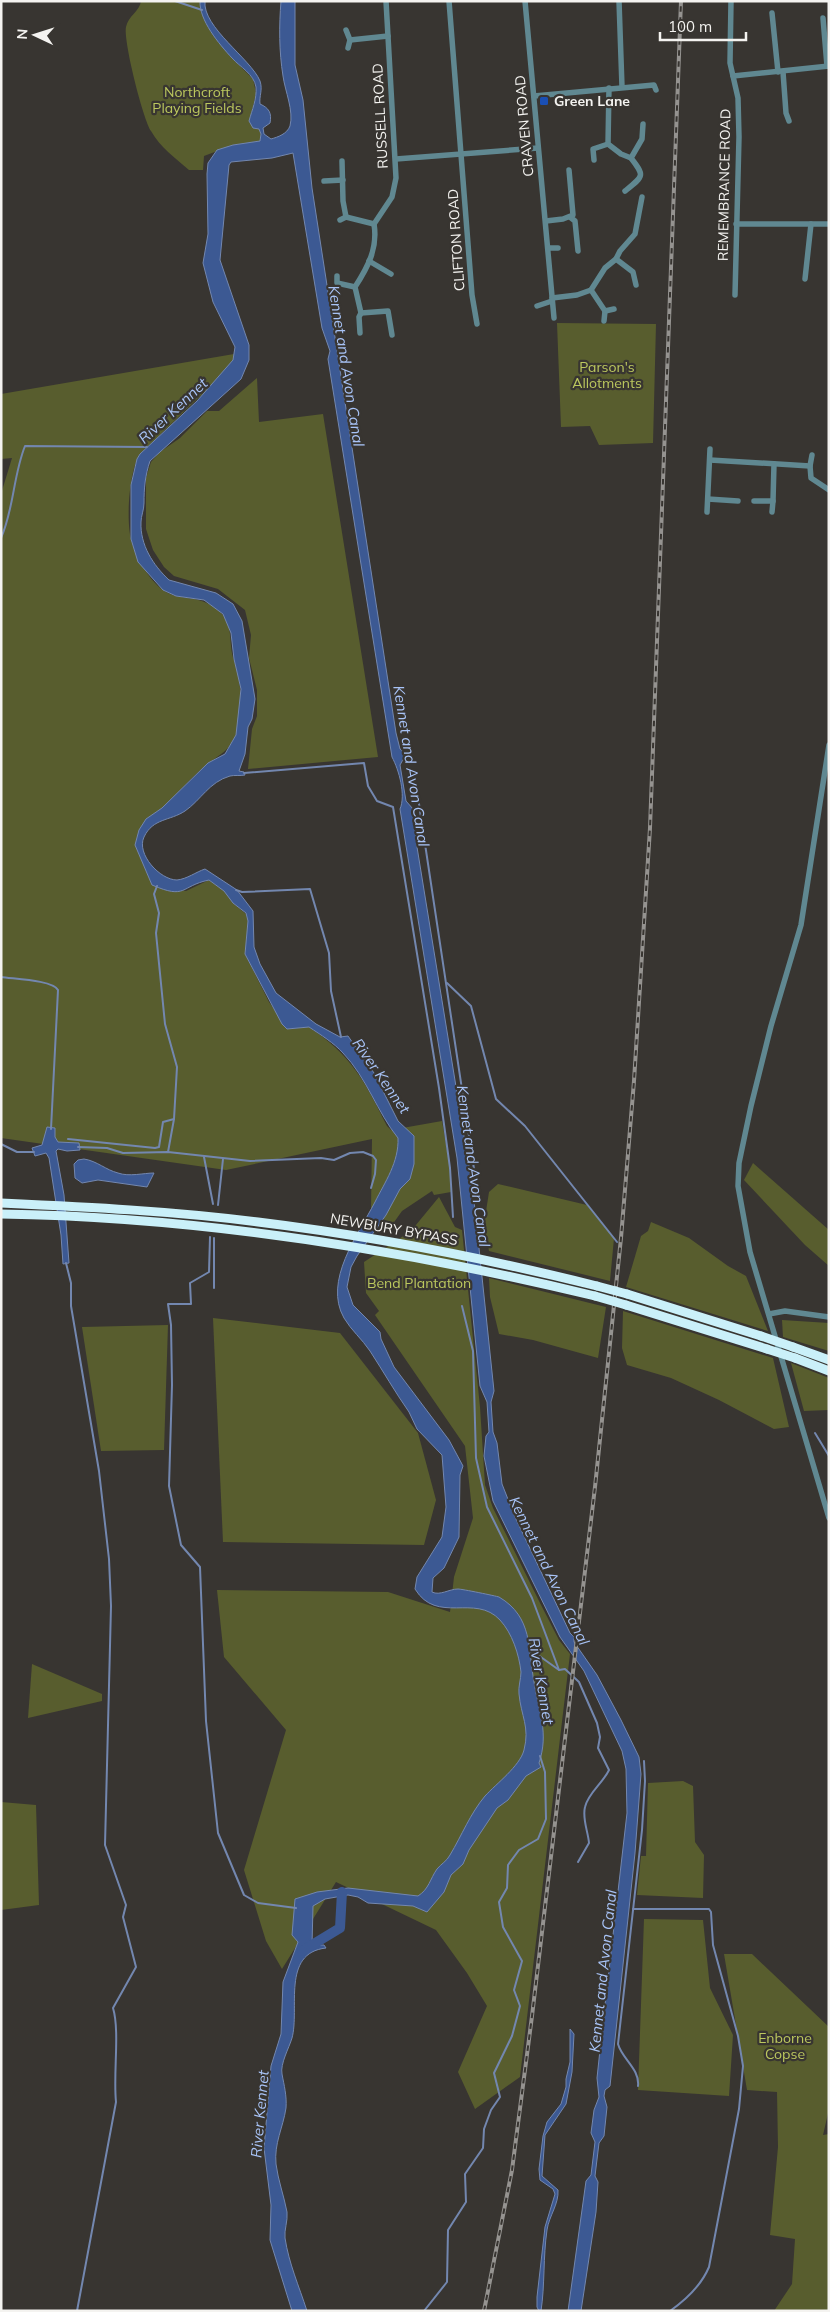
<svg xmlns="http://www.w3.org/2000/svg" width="830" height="2312" font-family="Mulish,sans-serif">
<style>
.green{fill:#585d2e}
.water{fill:#3c5993;stroke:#7387af}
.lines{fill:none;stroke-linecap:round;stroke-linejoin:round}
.stream{stroke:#7387af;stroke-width:2}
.river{stroke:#3c5993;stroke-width:10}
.minor{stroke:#608891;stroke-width:5.5}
.highway{stroke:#caf0f9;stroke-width:9}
.rail-casing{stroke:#959390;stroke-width:4}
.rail{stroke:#383531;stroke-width:2;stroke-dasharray:5.5;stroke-linecap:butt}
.highway-bridge{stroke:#caf0f9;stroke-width:9}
.transit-dot{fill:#1a4fb4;stroke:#383531;stroke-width:2}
.labels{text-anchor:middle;stroke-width:4.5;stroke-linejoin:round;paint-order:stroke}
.park-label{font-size:14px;fill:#bcc85e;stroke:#383531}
.poi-label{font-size:14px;font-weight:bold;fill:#f4f3f0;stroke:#383531;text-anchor:start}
.street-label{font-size:14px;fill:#f4f3f0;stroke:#383531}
.water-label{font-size:15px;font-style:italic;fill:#a8c3f6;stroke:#383531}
</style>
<rect width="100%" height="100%" fill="#383531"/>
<g class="green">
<path d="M141,1H200L202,14L211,30L231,57L253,79L256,93L251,116L253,128L259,129L261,134L260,141L233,145L204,156L203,170H189C175,158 160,147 151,131C143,119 123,40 126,27C128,16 140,11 141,1Z"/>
<polygon points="557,323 656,324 653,443 599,445 590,426 561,427"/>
<path d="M234,354L233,360L221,376L140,454C129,470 126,520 131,539C135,556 149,580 163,590C181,603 200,592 221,613C234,625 228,644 234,660C241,680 245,716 235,737C227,752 222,753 209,763C193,775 179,793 163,807C154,815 146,820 139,830L144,866L152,885L186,891L209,880L224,891L233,903L246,914L248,921L245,954L269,1002L288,1029L309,1027C352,1056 364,1080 387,1126L391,1130L442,1121L450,1168L451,1192L434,1195L432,1191L402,1211L392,1225L371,1210L372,1139L226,1170L1,1138V494L12,458L1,459V394Z"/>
<polygon points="257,378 259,422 323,414 378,757 248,769 252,729 257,716 257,690 249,658 251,635 245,610 218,589 174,576 164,567 153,550 146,529 146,478 151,462 160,452 180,438 207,411 219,411"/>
<polygon points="753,1163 829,1230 829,1266 805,1245 744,1180"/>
<polygon points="498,1184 587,1205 614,1238 610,1281 489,1251 484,1224 489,1192"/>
<polygon points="439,1197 455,1227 462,1230 480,1407 485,1485 493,1508 540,1603 559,1640 570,1654 520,2077 475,2109 458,2072 487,2006 467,1973 436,1930 336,1882 282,1969 266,1941 244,1870 286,1730 224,1657 217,1590 388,1592 450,1612 454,1577 473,1518 465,1446 375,1315 379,1311 366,1293 364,1262 411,1231"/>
<polygon points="651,1222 689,1238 728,1266 746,1276 768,1331 626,1287 641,1236 648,1231"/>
<polygon points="489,1278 606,1307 598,1358 533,1340 499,1334 490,1297"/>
<polygon points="623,1311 773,1358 789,1427 774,1429 719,1400 671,1378 627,1365 622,1348"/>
<polygon points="213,1318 340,1333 418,1433 436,1500 424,1545 223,1542"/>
<polygon points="782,1320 829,1323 829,1351 783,1337"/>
<polygon points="168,1325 164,1450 101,1451 82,1327"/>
<polygon points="791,1363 829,1378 829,1410 804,1411"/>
<polygon points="32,1664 102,1694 102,1701 28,1718"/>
<polygon points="683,1781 693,1786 695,1842 704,1855 703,1898 637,1895 641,1856 646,1856 648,1783"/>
<polygon points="1,1802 36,1805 39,1905 1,1910"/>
<polygon points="644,1919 703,1920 710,1988 733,2035 729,2096 638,2090"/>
<polygon points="724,1954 752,1954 829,2027 829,2109 823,2135 829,2134 829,2311 774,2311 792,2284 795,2239 770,2235 778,2147 777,2092 747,2090"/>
</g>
<g class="water">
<path d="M200,1H205C202,27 251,59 260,81C263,90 259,96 260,104C269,108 272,113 270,123L263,128L264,134L271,139C278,137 287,134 290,126C294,111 285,91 283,76C279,51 279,26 281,1H295V65L303,100L312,188L396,733L400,749L406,754L400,765L406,801L413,809L417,847L473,1191L494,1391L491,1402L493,1432L497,1443L502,1484L515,1517L570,1633L574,1637V1642L597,1675L621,1720L639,1757L641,1774L635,1853L610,2086L605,2090L604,2096L607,2107L604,2136L599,2143L595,2176L598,2182L596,2212L581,2311H568L586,2181L591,2175L595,2142L591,2133L594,2110L599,2097L597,2078L602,2031L627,1813L626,1769L622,1751L584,1671L560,1637L493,1501L484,1456L486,1436L489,1432L487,1402L480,1386L457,1158L400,809C406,795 399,770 392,757L328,359L330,351L322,328L293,153L272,158L231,162L229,165L220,260L249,345V360L241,379L150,461C145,476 144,488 144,503C144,510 141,516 141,522C140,545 153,565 169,580L216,593L233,604L242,621L255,699L252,719L248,727L245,754L239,771L244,772L245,775C240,776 234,775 230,776C209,782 201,800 185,811C170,821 153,818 144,837C136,854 160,880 177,880C187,879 196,872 205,869L237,890L253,911L254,947L260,964L276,993L316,1024L340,1037L348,1036L374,1073L398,1121L414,1136V1164L410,1179L400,1189L386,1215L357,1256L351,1267L347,1287L353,1305L380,1332L381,1339L394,1367L449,1440L463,1466L460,1475L459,1537L444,1568L433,1578L432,1592C440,1596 449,1589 458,1589C462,1589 496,1596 499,1597C533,1617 528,1649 534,1682C539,1712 549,1733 539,1763L541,1767L526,1776L508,1800L497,1808L469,1850L463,1864L451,1875L444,1892L427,1912L413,1906L368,1903L358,1897L348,1895L325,1899L313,1906L312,1945H324L326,1948C281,1953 300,2009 292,2038C289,2048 280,2064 282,2074C284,2085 287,2096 286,2108C283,2128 274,2143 276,2164C278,2180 284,2196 287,2212C288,2221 284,2230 285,2238C289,2264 299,2286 307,2311H292L270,2240L271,2205L264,2148L271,2066L281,2034L283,1982L298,1942L292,1935L295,1899L317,1892L348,1888L418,1896C429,1889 430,1879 437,1869C441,1864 447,1861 450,1855C462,1835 470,1814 485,1796C496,1784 520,1766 524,1750C530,1727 521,1716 519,1694C518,1687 521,1679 521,1672C519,1654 512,1633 500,1620C475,1593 437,1625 415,1589L417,1577L442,1537L446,1507L442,1455L417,1429L409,1412C395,1392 383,1371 370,1351C362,1339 351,1330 344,1318C323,1281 358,1235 375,1202C385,1182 399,1162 398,1138C377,1112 367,1078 343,1053C334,1043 321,1035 309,1027L287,1029L282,1024L245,954L248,921L246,913L233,903L224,891L209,880C180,886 187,900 152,885L135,845L139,830L146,819L162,808L208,763L225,754L236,735L241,689L234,659L231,633L223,614L204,600L176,596L163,590L138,562L131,539V485L137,459L140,454L197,401L233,360L235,347L213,302L203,263L208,234L207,174L208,163L217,150L233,145L260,141L261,134L259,129L253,128L249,121C252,110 257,99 256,87C254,74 240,67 232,58C219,44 199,20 200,1Z"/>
<polygon points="47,1127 55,1128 55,1137 58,1142 79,1143 80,1150 67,1151 58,1149 56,1151 64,1195 69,1263 63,1264 61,1235 49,1158 46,1153 35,1156 32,1148 42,1145"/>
<path d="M84,1159C97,1161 106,1170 118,1173C129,1177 144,1173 154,1173L147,1187L98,1180L82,1183L75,1178L74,1164L78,1160Z"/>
<path d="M570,2029L574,2034L572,2072L566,2104L545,2135L542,2176L558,2190C559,2204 549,2216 547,2230C543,2257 545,2285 541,2311H539L537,2307V2297L545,2227L555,2194L553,2189L540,2180L539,2169L543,2136L547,2122L561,2104L566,2087V2079L570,2062Z"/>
</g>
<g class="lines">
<g class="stream">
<polyline points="175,1 202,10"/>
<path d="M1,538C14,509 13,476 25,446L147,447"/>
<polyline points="244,773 364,763 368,786 377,801 393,807 439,1088 450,1168 453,1217"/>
<polyline points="411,773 419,804 477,1189"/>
<polyline points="157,886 154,894 159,913 156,933 165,1024 177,1067 174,1119 168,1152"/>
<polyline points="236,890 242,892 310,889 329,953 331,991 341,1037"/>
<path d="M1,977C13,979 53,980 58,990L51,1129"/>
<polyline points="447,983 471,1006 496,1099 525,1126 617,1242"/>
<polyline points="68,1139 155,1148 159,1147 163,1122 174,1119"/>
<polyline points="1,1144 17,1152 34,1152"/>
<polyline points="78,1147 107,1148 123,1153 168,1152 250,1161 321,1158 334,1160 350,1153 363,1152 373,1156 376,1160 375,1174 371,1188"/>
<polyline points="204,1157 213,1204"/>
<polyline points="218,1205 223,1159"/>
<polyline points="210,1237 209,1272 190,1283 191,1304 168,1304 171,1325 172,1385 169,1486 181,1545 200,1567 206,1721 218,1833 244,1895 258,1903 296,1908"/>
<polyline points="214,1238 214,1288"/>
<path d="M66,1263L71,1283V1306L99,1471L109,1559L111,1606L105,1845L126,1905L123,1917L136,1967L113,2008C120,2031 113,2074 116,2102L77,2311"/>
<polyline points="462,1306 473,1351 476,1458 487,1507 532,1598 559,1670"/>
<polyline points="815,1433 829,1456"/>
<path d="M530,1653L538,1655L559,1670L565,1669L579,1682L597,1723L600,1737L598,1748L609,1770C603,1783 588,1793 585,1807C582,1819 588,1831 589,1843L578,1862"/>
<path d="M633,1909H709L711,1912L713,1945L738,2036L743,2066L739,2109L709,2267C701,2286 687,2299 670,2311"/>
<path d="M638,2086C640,2069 622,2059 618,2044L642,1830L645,1781L644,1761"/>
<polyline points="424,2311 447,2282 448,2230 466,2202 465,2174 483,2148 484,2129 491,2110 500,2097 494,2073 512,2036 520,2006 514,1990 522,1961 503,1927 499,1902 507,1888 508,1865 519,1850 538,1839 546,1819 545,1772 540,1756"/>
</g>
<polyline class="river" points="302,1951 340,1928 342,1892"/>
<g class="minor">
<polyline points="449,1 472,295 477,324"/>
<polyline points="525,1 554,318"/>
<polyline points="619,1 622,87"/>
<polyline points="731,1 730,63 738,98 739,137 735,295"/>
<polyline points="772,13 778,72"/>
<polyline points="823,18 827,66"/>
<polyline points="346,30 350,40 348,48"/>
<polyline points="350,40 388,36"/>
<polyline points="783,72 786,113 789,121"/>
<polyline points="733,76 829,66"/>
<polyline points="609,88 608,144 621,154 631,158"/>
<polyline points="534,96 654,85 656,90"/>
<polyline points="396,159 538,148"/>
<polyline points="594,160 593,149 608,144"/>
<polyline points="342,161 343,201 346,217"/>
<polyline points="324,181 343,180"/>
<path d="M625,191C644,176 645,176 631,158L642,139L643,124"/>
<polyline points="570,217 575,221 578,251"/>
<polyline points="340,220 346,217 374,224"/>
<polyline points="546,221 563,219 573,215 569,170"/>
<polyline points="374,224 392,197 396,178 386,1"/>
<polyline points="736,224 829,224"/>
<polyline points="548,248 558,248"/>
<polyline points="616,259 633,272 636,285"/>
<polyline points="369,261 391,274"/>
<polyline points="337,276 337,283 355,287"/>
<polyline points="805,279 811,224"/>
<polyline points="591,290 605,311 604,321"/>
<polyline points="552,298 577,295 591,290 605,268 616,259 620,251 635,234 642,197"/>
<polyline points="537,306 552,301"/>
<polyline points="605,311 614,309"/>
<polyline points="361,313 388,311 392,335"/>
<path d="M360,333L359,317L361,313L355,287C368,267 378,248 374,224"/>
<polyline points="812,455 810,466 811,478 829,490"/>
<polyline points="710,460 810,466"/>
<polyline points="708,499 738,501"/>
<polyline points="754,501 773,501 774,464"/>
<polyline points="707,512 710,449"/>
<polyline points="772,512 773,501"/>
<polyline points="829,745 801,925 771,1026 751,1106 739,1163 738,1186 750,1252 829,1518"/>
<polyline points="769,1314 785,1311 829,1317"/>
</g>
<g class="highway">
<path d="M1,1203C87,1207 173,1211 258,1222C372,1236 485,1258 597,1286"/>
<path d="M1,1214C202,1217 400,1249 595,1296"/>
<polyline points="627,1294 761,1336"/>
<polyline points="626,1305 767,1349"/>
<polyline points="793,1347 829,1360"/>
<polyline points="795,1358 829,1371"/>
</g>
<g class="rail-casing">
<polyline id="rail" points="484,2311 512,2170 532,2016 595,1487 621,1238 634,1081 650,828 681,1"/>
</g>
<use href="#rail" class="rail"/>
<g class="highway-bridge">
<polyline points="597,1286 627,1294"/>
<polyline points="595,1296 626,1305"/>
<polyline points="761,1336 793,1347"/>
<polyline points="767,1349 795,1358"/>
</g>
</g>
<rect class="transit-dot" x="539" y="96" width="10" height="10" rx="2.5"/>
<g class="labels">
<g class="park-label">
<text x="197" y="97">Northcroft<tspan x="197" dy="16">Playing Fields</tspan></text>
<text x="607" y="372">Parson's<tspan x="607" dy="16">Allotments</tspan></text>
<text x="419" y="1288">Bend Plantation</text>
<text x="785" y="2043">Enborne<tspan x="785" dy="16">Copse</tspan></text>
</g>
<g class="poi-label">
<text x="554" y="106">Green Lane</text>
</g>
<g class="street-label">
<text transform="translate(380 116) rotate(-93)" y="5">RUSSELL ROAD</text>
<text transform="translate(524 126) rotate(-95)" y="5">CRAVEN ROAD</text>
<text transform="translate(724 185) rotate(-89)" y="5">REMEMBRANCE ROAD</text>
<text transform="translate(456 240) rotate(-94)" y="5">CLIFTON ROAD</text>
<text transform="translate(394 1229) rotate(10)" y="5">NEWBURY BYPASS</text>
</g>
<g class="water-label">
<text transform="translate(346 366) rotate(81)" y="5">Kennet and Avon Canal</text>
<text transform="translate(173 411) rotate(-43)" y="5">River Kennet</text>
<text transform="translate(411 766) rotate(81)" y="5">Kennet and Avon Canal</text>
<text transform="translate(381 1076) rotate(55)" y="5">River Kennet</text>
<text transform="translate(473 1166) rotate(82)" y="5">Kennet and Avon Canal</text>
<text transform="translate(549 1571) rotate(64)" y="5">Kennet and Avon Canal</text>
<text transform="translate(541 1681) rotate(80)" y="5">River Kennet</text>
<text transform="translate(603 1971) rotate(-84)" y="5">Kennet and Avon Canal</text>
<text transform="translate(260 2114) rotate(-85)" y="5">River Kennet</text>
</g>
</g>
<rect width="830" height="2312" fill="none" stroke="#f4f3f0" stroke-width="5"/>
<g transform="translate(35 35) rotate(274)" stroke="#383531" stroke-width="4" paint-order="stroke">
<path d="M0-4L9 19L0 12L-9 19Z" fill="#f4f3f0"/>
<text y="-8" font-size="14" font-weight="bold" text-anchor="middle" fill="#f4f3f0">N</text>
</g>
<path d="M660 32v8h86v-8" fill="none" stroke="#f4f3f0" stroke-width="2.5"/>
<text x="668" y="32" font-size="15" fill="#f4f3f0" stroke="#383531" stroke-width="4" paint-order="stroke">100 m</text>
</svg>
